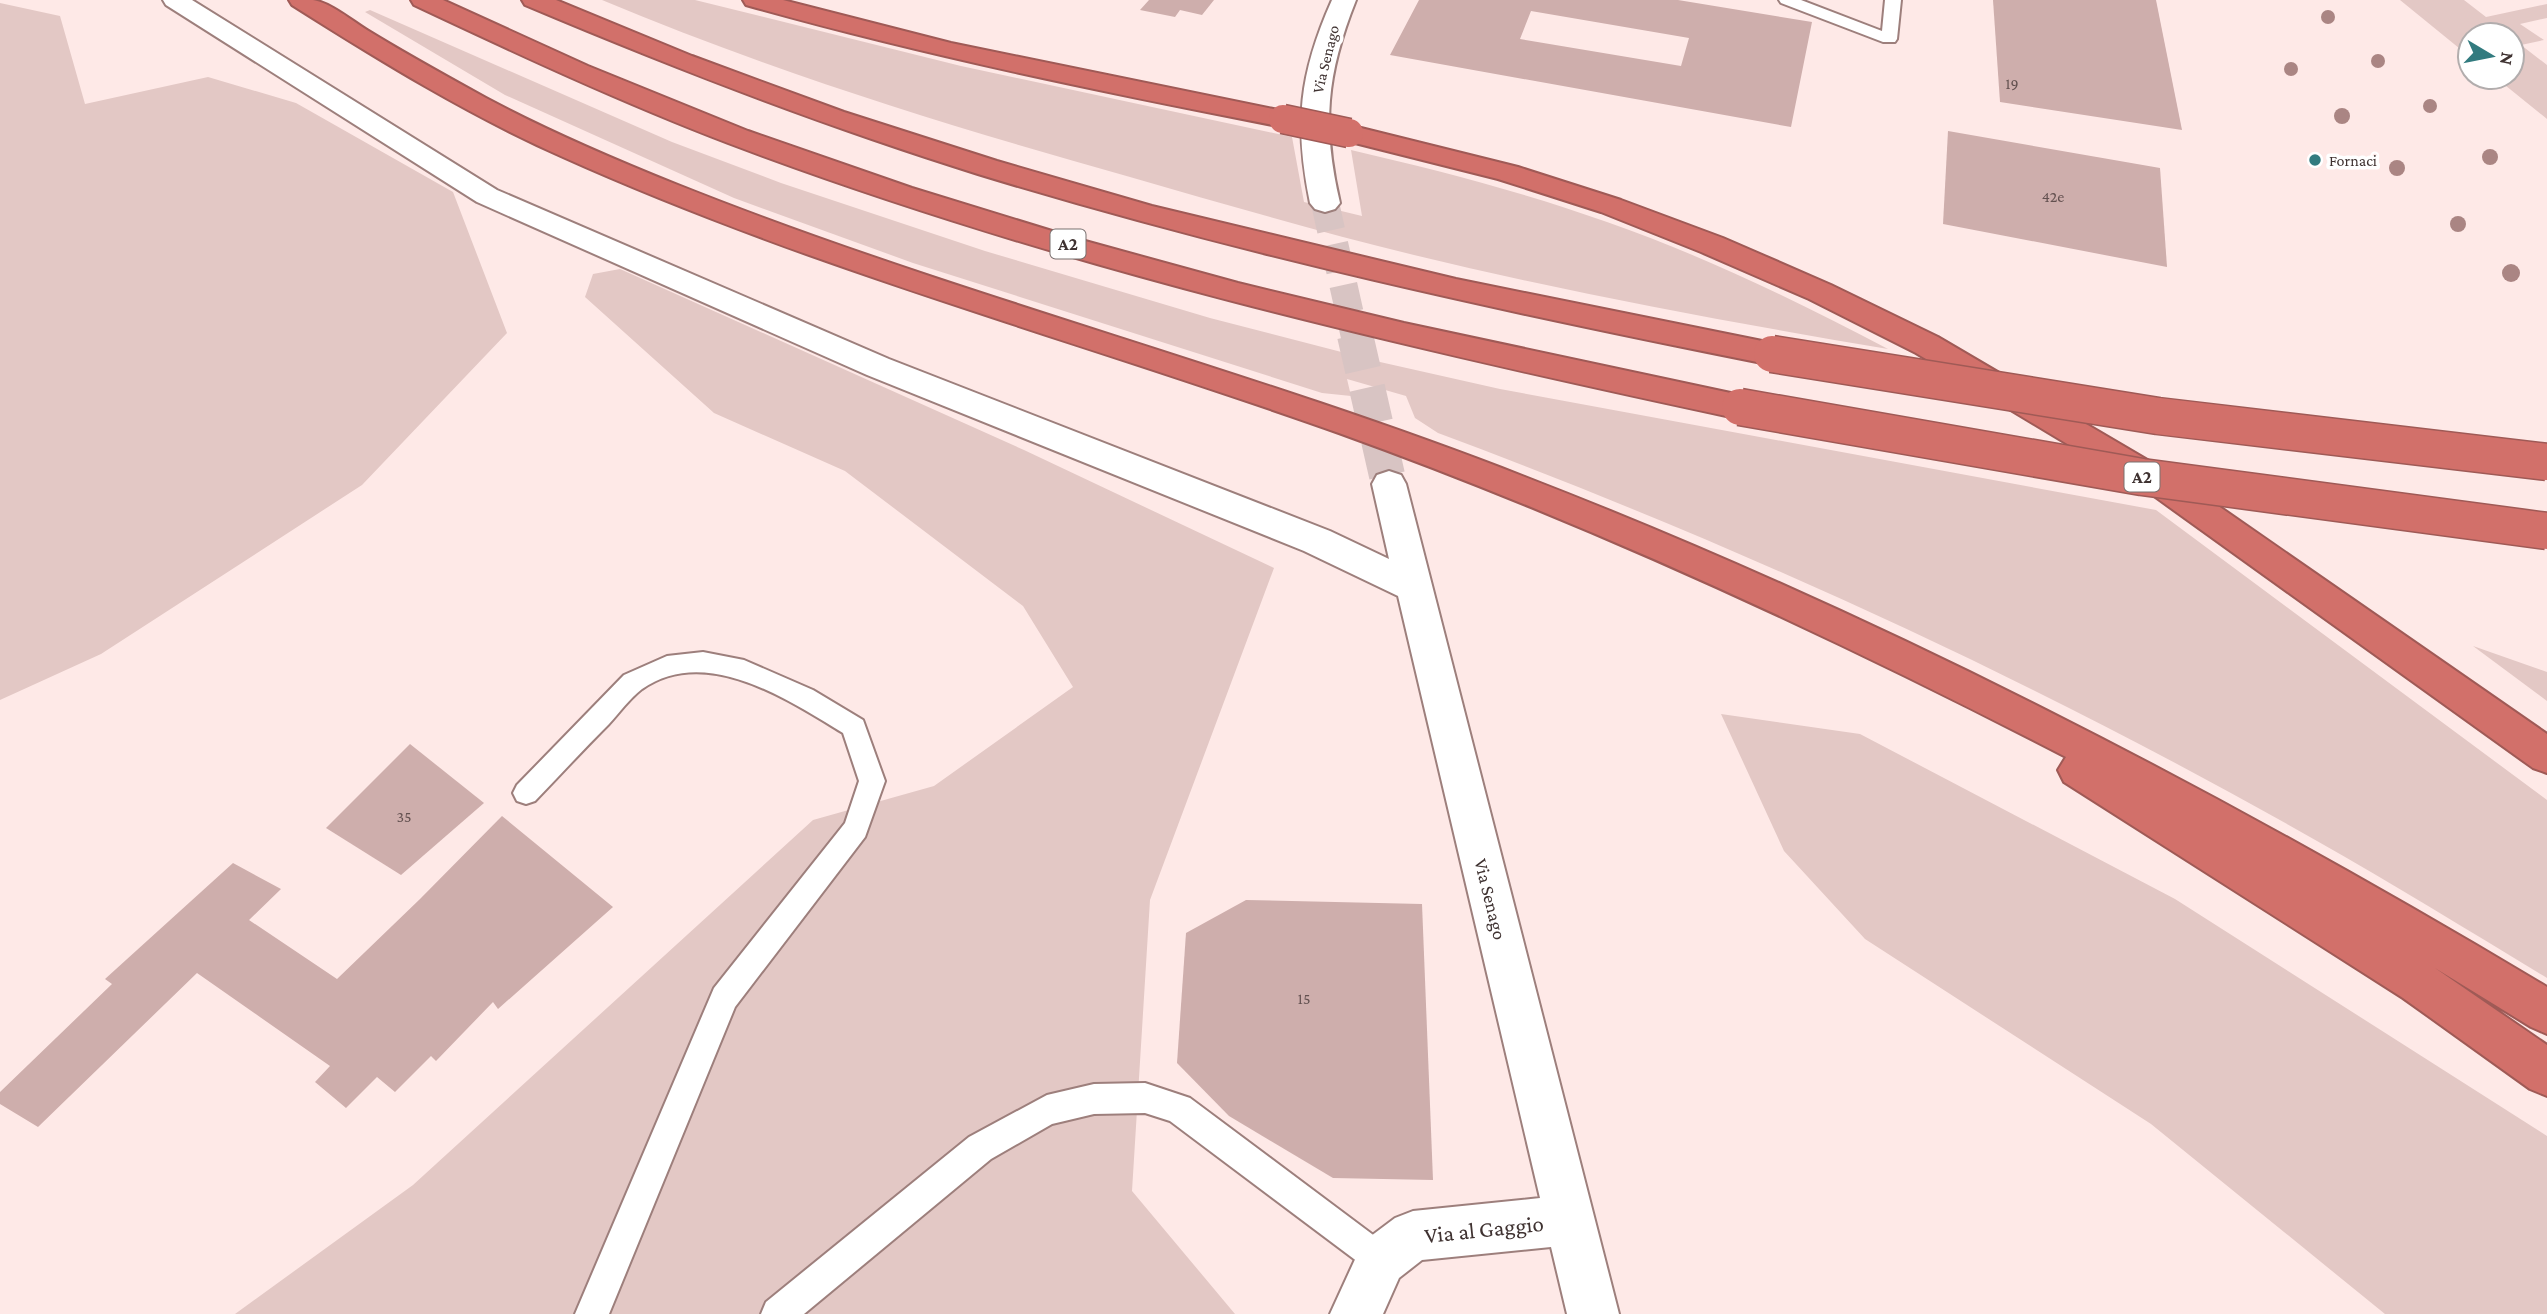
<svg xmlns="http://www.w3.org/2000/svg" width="2547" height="1314" font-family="'Crimson Pro',serif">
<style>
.green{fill:#e3c8c5}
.building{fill:#ceaeac;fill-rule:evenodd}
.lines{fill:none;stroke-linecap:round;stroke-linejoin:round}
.street-tunnel-far1{stroke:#d8c4c3;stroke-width:28;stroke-dasharray:28 14;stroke-linecap:butt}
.street-tunnel{stroke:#d8c4c3;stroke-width:36;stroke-dasharray:36 18;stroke-linecap:butt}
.lane-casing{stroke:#9d7f7c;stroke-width:4}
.street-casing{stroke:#9d7f7c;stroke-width:4}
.highway-casing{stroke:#9f5a56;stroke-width:4}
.lane{fill:#fff;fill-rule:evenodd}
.street{fill:#fff;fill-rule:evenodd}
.highway{fill:#d2706a;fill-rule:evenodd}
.highway-bridge-far1-casing{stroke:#9f5a56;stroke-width:31;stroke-linecap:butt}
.highway-bridge-casing{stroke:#9f5a56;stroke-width:39;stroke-linecap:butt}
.highway-bridge-far1{stroke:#d2706a;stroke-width:28}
.highway-bridge{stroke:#d2706a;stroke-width:36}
.tree{fill:#aa8583}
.poi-dot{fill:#327b7f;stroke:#fff;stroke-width:2.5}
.labels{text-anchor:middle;stroke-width:7;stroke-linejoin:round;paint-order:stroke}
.far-street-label{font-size:16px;fill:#3f3231;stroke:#fff}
.number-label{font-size:16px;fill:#635150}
.far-poi-label{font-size:16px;fill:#3f3231;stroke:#fff;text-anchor:start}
.shield{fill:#fff;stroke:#79706f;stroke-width:2}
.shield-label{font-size:18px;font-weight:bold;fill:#3f3231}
.street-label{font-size:19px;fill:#3f3231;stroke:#fff}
.near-street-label{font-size:23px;fill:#3f3231;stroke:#fff}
</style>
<rect width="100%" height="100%" fill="#fee9e7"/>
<g class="green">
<path d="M602,0H695L961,66L1292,137L1304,202L1362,216L1351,150C1437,170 1523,192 1607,222C1704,256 1797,301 1888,349C1729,322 1571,293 1414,255C1319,232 1224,204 1130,177C951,127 774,72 602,0Z"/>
<polygon points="2400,0 2464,0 2486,17 2547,4 2547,18 2520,24 2544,40 2521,45 2547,65 2547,119 2495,77 2512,77 2512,35 2470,35 2470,57"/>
<polygon points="0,3 60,16 85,104 208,77 296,103 453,192 507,333 362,485 101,654 0,700"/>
<path d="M370,10L672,142L781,183L985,251L1210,318L1380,362L1500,389L2156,510L2547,800V978C2471,932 2395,885 2317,841C2036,681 1741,546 1438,433L1415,418L1406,396L1347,379L1351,396L1322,393L913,263L734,198L505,95L365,12Z"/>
<polygon points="620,269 1024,450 1274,568 1150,900 1132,1191 1235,1314 235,1314 413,1185 813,820 934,786 1073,687 1023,606 845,471 714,413 585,297 593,274"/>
<polygon points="2473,646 2547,672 2547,701"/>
<polygon points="1721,714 1860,734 2175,899 2547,1136 2547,1314 2385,1314 2151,1124 1865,939 1784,851"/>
</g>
<g class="building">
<polygon points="1149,0 1214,0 1202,15 1180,10 1175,17 1140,10"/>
<path d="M1419,0H1678L1812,22L1791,127L1390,55ZM1531,11L1689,38L1681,66L1520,39Z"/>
<polygon points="1993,0 2156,0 2182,130 2000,102"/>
<polygon points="1948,131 2160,168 2167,267 1943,224"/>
<polygon points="410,744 484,803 401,875 326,828"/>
<polygon points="502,816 613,907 498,1009 493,1002 436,1061 431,1056 395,1092 377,1077 346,1108 315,1082 330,1066 197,973 38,1127 0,1104 0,1092 112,984 105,979 233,863 281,889 249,920 337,979 420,899"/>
<polygon points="1246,900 1422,904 1433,1180 1333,1178 1229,1116 1177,1063 1186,933"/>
</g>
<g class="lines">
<polyline class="street-tunnel-far1" points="1325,203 1355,337"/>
<polyline class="street-tunnel" points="1355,335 1389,484"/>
<g class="lane-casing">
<g id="lane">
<polygon points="1779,0 1801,0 1882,31 1885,0 1901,0 1897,39 1895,42 1883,42 1781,3"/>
<path d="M703,652L744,660L813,690L863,720L885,781L865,837L735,1007L609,1314H575L714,988L845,823L859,781L843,733C788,700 706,644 642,689C630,698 619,713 609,724C584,749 560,775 535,801L526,804L517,801L513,793L517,785L624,675L667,656Z"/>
<polygon points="1145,1083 1190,1098 1392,1249 1397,1260 1392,1271 1381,1276 1370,1271 1170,1121 1145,1113 1094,1114 1052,1124 991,1159 804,1314 761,1314 766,1302 969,1137 1047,1095 1094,1084"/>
</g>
</g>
<g class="street-casing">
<g id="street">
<polygon points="163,0 192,0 497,190 889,359 1330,531 1389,559 1372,484 1377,475 1389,471 1401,475 1406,484 1619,1314 1567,1314 1551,1247 1422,1260 1399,1278 1383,1314 1330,1314 1363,1242 1395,1218 1413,1211 1540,1198 1398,596 1304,551 867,375 477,202 166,5"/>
<path d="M1332,0H1356C1326,75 1322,125 1340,203L1335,209L1325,212L1315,209L1310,203C1294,124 1299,74 1332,0Z"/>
</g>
</g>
<g class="highway-casing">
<g id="highway">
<path d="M289,0C297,0 305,0 313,0C331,3 351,20 367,30C406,54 446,76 486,98C548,131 613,159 678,185C956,296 1246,368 1525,477C1881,615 2219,791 2547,987V1034L2531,1027L2435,968L2547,1045V1096L2530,1089L2403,998L2064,782L2058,770L2066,757C1830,635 1589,523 1339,433C1081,341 814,270 563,157C468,115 379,60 292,5Z"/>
<path d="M411,0H443L588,66L748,131L912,188L1078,239L1238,283L1404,323L1740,395L1752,399L1757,407L1752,415L1740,419C1398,346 1056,267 728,143C621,102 518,54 414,5Z"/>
<path d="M522,0H556L692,56L844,112L997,161L1152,206L1456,279L1772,343L1783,346L1788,354L1783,362L1772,365C1505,312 1239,254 978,174C824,126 674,68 525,5Z"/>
<path d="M743,0H783L951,43L1283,111L1293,113L1297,119L1293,125L1283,127C1103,92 923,55 746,5Z"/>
<polygon points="1349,125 1518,167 1621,200 1723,238 1831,285 1938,337 2178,478 2547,734 2547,773 2533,768 2154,496 1916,353 1809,299 1701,252 1601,212 1498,179 1339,139 1335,133 1339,127"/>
</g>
</g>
<use href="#lane" class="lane"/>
<use href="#street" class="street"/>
<use href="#highway" class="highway"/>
<g class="highway-bridge-far1-casing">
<polyline id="highway-bridge-far1" points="1283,119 1349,133"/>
</g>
<g class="highway-bridge-casing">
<g id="highway-bridge">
<polyline points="1772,354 2158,416 2547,462"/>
<polyline points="1740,407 2142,477 2547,531"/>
</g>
</g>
<use href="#highway-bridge-far1" class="highway-bridge-far1"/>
<use href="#highway-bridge" class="highway-bridge"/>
</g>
<g class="tree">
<circle cx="2328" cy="17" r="7"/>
<circle cx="2378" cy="61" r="7"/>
<circle cx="2291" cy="69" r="7"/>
<circle cx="2430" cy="106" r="7"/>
<circle cx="2342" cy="116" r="8"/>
<circle cx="2490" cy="157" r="8"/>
<circle cx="2397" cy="168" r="8"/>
<circle cx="2458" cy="224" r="8"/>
<circle cx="2511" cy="273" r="9"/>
</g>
<circle class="poi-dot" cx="2315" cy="160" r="7"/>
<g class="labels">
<g class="far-street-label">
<text transform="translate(1325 59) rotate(-76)" y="6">Via Senago</text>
</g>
<g class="number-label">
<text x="2012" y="89">19</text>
<text x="2053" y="202">42e</text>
<text x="404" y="822">35</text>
<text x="1304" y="1004">15</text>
</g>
<g class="far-poi-label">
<text x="2329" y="166">Fornaci</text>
</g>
<g class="shield">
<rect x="1050.5" y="229.5" width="35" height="29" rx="5"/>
<rect x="2124.5" y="462.5" width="35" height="29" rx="5"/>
</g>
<g class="shield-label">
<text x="1068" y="250">A2</text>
<text x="2142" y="483">A2</text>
</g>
<g class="street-label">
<text transform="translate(1491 899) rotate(76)" y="7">Via Senago</text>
</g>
<g class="near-street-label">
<text transform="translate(1484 1229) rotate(-6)" y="8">Via al Gaggio</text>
</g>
</g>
<g transform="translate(2491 56) rotate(100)"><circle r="33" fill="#ffffff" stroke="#b2adad" stroke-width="2"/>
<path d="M0-5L12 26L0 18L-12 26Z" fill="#327b7f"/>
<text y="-10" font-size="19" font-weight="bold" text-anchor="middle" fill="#3f3231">N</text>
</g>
</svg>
